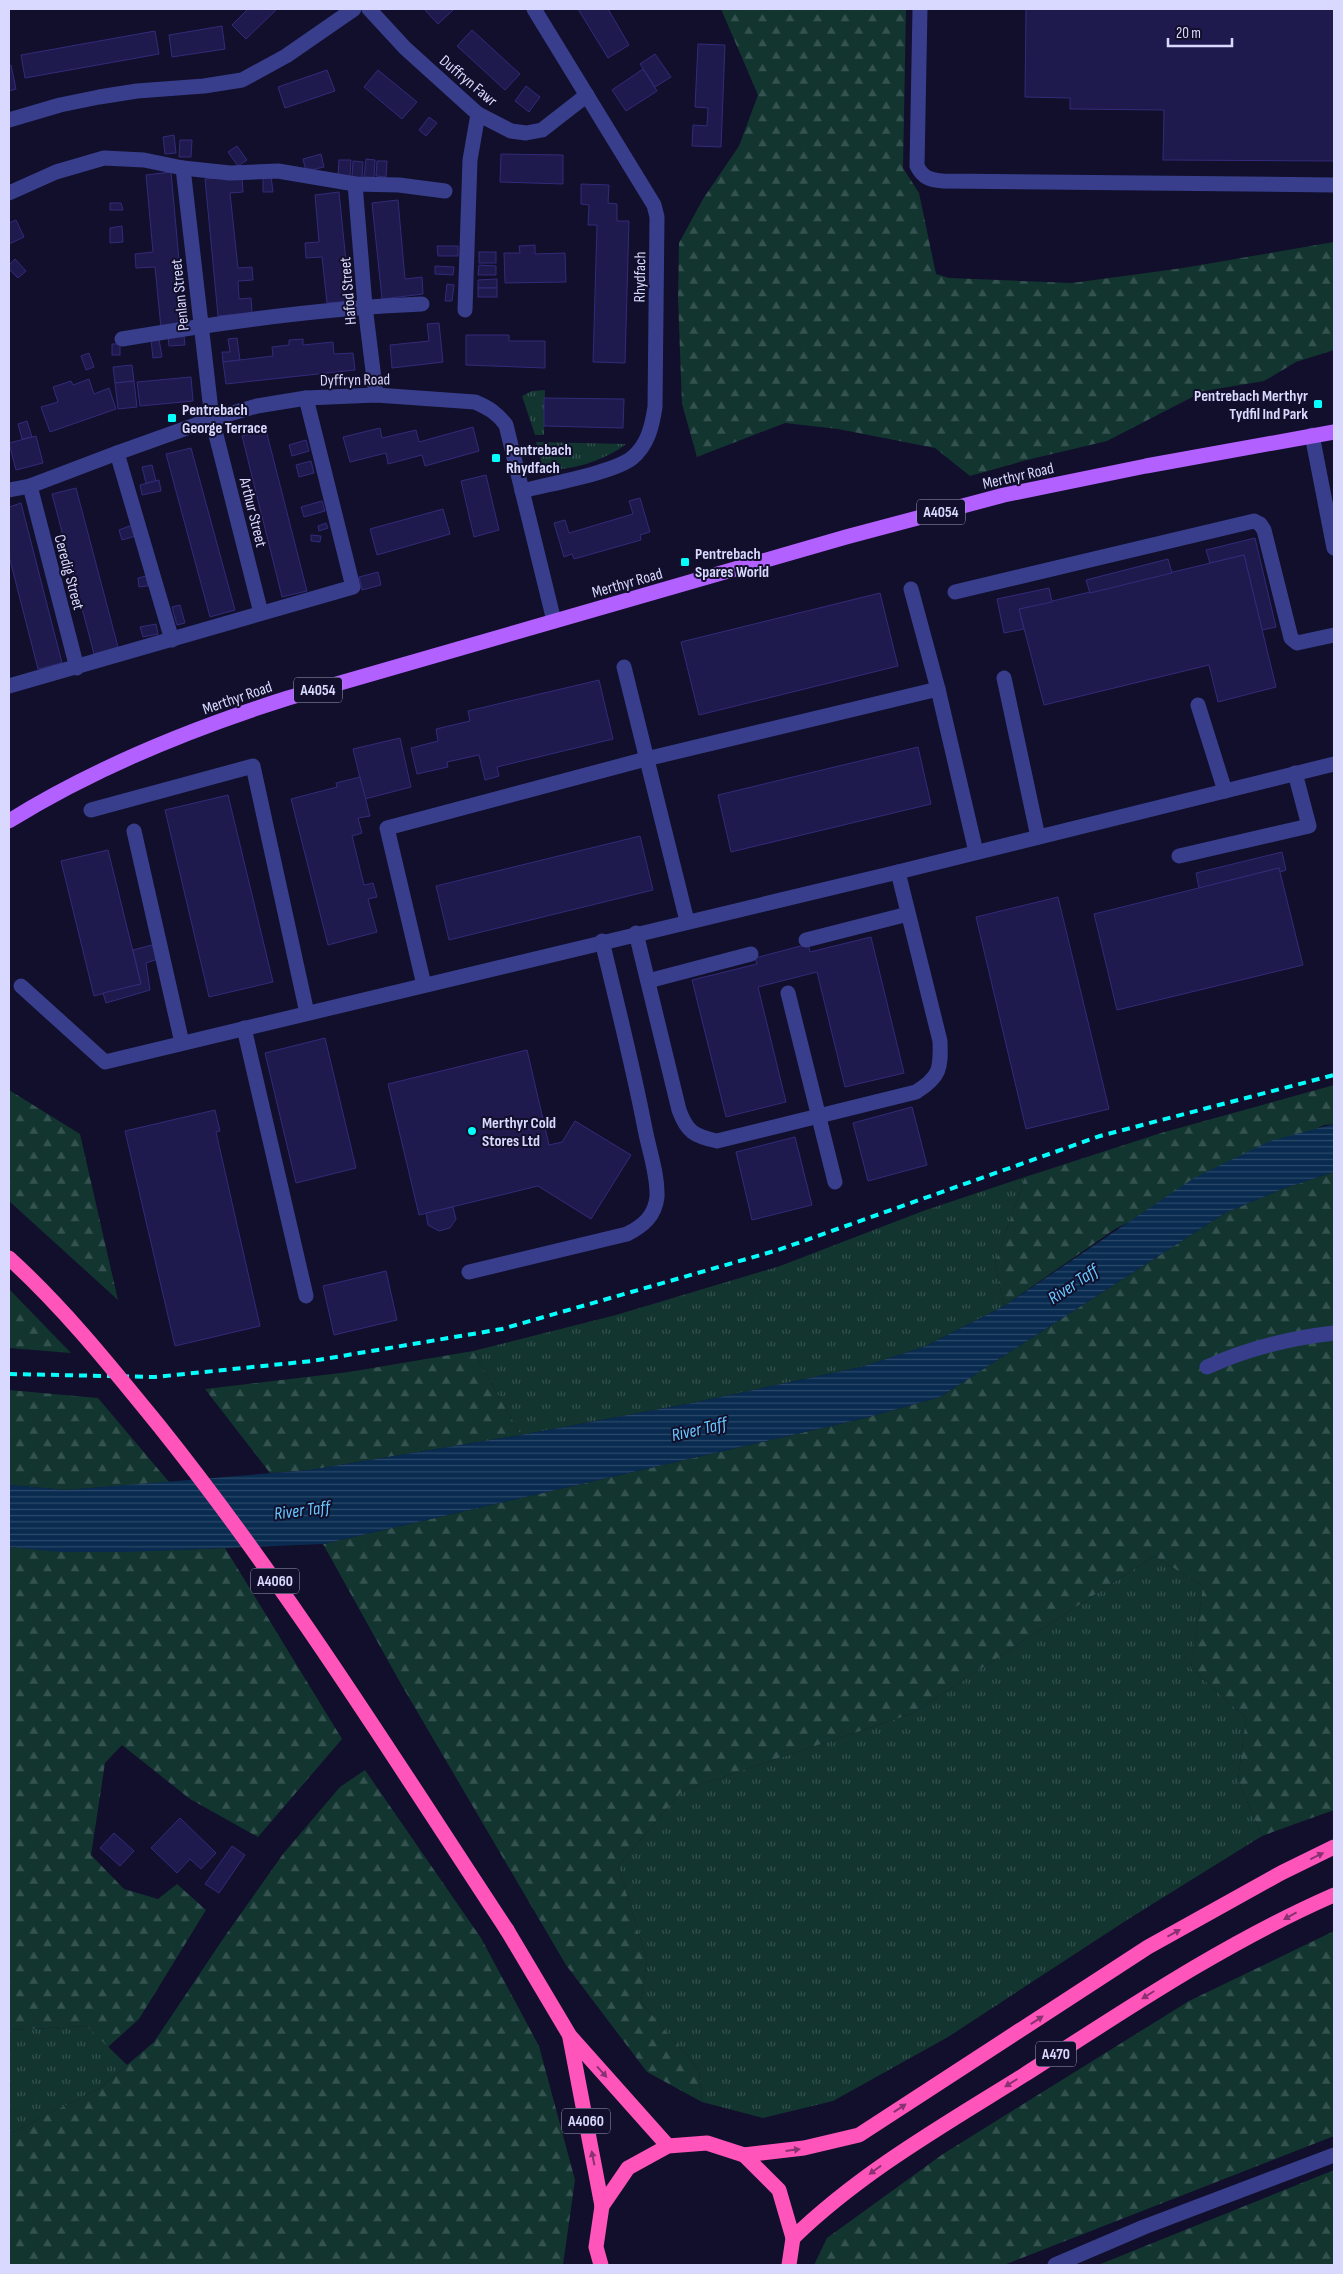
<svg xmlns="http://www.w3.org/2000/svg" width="1343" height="2274" font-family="'Sofia Sans Condensed',sans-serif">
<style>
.grass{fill:url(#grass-tufts)}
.forest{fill:url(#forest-firs)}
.water{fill:url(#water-rules)}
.building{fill:#1f1a4d;stroke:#322b7a}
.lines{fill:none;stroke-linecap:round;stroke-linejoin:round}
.minor{stroke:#383e8c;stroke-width:15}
.major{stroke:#b260ff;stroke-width:15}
.highway{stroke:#ff54b9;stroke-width:15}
.rail{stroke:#05fffc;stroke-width:4;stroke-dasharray:8 6;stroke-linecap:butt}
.highway-bridge{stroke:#ff54b9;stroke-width:15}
.oneway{fill:#883272}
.poi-dot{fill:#05fffc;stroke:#110f2b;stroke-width:2}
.labels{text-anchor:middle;stroke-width:4;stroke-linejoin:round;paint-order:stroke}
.shield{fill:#110f2b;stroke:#9d9cbf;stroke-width:1}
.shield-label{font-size:15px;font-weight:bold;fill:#d9d9ff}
.street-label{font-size:16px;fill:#d9d9ff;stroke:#110f2b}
.poi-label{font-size:16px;font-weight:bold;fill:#d9d9ff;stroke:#110f2b;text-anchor:start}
.water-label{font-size:18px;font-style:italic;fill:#67c9ff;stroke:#110f2b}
</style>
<defs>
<pattern id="grass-tufts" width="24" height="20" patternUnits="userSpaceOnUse" patternTransform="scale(1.25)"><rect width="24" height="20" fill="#123530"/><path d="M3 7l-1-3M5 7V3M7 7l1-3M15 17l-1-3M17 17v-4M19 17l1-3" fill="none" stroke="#34524f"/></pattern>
<pattern id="forest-firs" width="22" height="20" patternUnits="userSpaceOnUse" patternTransform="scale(1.25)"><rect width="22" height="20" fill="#123530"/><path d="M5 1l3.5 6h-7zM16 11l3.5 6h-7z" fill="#34524f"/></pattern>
<pattern id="water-rules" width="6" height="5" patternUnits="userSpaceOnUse" patternTransform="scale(1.25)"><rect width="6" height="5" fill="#092b50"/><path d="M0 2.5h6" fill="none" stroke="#2c496a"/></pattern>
</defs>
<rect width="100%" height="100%" fill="#110f2b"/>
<g class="grass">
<polygon points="545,390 544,435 535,435 522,396 532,391"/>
<path d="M536,442L626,444C608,459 565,474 543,468Z"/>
<polygon points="1025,1177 995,1264 1004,1306 924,1347 861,1367 692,1403 521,1435 473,1351 616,1315 780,1266 923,1211"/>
<polygon points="1154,1556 1203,1586 1191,1668 1246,1718 1238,1780 1262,1836 1130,1918 948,2037 833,2101 763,2118 702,2102 699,2070 641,2002 647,1960 618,1866 683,1790 911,1714"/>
<polygon points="87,2026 127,2065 100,2088 9,2134 9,2030"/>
</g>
<g class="forest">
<polygon points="721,9 906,9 903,168 919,193 936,274 949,278 1072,283 1183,268 1334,242 1334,350 1296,362 1264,381 1204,391 1107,441 1027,460 970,476 935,448 838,429 785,423 697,457 682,404 678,298 679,243 703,199 739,146 758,95"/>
<polygon points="1334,1085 1334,1124 1324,1125 1115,1229 1004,1306 995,1264 1025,1177 1161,1133"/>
<polygon points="9,1090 80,1134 118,1300 9,1201"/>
<polygon points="1334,1172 1334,1810 1262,1836 1238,1780 1246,1718 1191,1668 1203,1586 1154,1556 911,1714 683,1790 618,1866 647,1960 641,2002 699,2070 702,2102 647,2072 566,1965 401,1684 323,1544 865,1418 940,1397 1225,1213 1282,1189"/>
<polygon points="9,1289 10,1290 71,1353 9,1348"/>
<polygon points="473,1351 521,1435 310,1470 270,1473 205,1389 349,1372"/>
<polygon points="9,1390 98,1398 169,1482 66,1490 9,1485"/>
<path d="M9,1547C81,1554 152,1551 225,1548L342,1739L258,1837L190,1799L122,1745L105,1763L91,1855L124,1889L158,1899L177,1884L206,1910L139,2019L108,2047L87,2026L9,2030Z"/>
<polygon points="365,1770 481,1938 539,2046 575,2180 563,2265 9,2265 9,2134 100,2088 154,2042 225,1936 283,1854 340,1787"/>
<polygon points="1334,1931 1334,2136 1004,2265 814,2265 827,2238 943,2154 1189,2001"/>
<polygon points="1334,2170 1334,2265 1098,2265"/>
</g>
<polygon class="water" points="1334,1124 1334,1172 1282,1189 1225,1213 940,1397 865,1418 323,1544 127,1552 59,1552 9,1547 9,1485 66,1490 310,1470 521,1435 692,1403 861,1367 924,1347 1004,1306 1194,1178 1270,1141"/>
<g class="building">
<polygon points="248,9 277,9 246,39 232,25"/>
<polygon points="424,9 452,9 453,10 438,24"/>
<polygon points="578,9 608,9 629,45 608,58"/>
<polygon points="1026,9 1334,9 1334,161 1163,160 1164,110 1070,109 1070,98 1025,97"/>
<polygon points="222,26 225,49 172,57 169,35"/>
<polygon points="472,30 520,74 505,90 457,46"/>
<polygon points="155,31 159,54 25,78 21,55"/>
<polygon points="698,44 725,45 721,147 692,146 693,125 707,126 708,108 695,107"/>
<polygon points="655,54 671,77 655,87 640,64"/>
<polygon points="11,65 16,89 9,91 9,66"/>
<polygon points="643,69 657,91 626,111 612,90"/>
<polygon points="327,70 335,91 285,108 278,87"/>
<polygon points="378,70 417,102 402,119 364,87"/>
<polygon points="526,86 540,97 529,112 515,101"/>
<polygon points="429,117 437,123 426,136 419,130"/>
<polygon points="174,135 176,153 165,154 163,137"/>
<polygon points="180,140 192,140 191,157 179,157"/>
<polygon points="237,146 247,160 238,166 228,152"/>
<polygon points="321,154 324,167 306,171 303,159"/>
<polygon points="501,154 563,155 563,184 500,182"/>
<polygon points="366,159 375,160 374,178 364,178"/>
<polygon points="339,160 351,160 350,176 338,175"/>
<polygon points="353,161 363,162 362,178 352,177"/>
<polygon points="377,161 387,161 386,177 376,176"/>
<polygon points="171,172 185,326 161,328 155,267 136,268 135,254 153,252 146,175"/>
<polygon points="242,176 243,192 230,193 238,268 252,267 253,280 238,281 239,299 251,298 252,313 218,316 205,179"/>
<polygon points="271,176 273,192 263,192 263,177"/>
<polygon points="581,184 609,185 608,203 617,204 617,221 629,221 625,363 593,362 597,225 588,225 589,205 581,204"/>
<polygon points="339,192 350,301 327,303 322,257 306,258 305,243 319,242 315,195"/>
<polygon points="398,200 405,279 422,277 423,294 382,299 372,203"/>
<polygon points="110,203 121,203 123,210 110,210"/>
<polygon points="16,220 24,237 9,244 9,223"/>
<polygon points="122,226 123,242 110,243 110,228"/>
<polygon points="535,245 535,254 565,253 566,282 505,283 504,253 520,253 519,246"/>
<polygon points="437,246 458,246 458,256 438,256"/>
<rect x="479" y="252" width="17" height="11"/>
<polygon points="15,259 26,271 18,278 9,269 9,265"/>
<polygon points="479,265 496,266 496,275 478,275"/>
<polygon points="435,266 454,267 453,275 435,274"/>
<polygon points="497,279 497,288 478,288 478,280"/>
<polygon points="447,284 454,285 452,301 445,301"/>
<rect x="478" y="288" width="19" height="9"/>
<polygon points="439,323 443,362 392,368 390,345 429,341 427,324"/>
<polygon points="466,335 509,335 509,341 545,341 545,368 466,365"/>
<polygon points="184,336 185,345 169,346 168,337"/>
<polygon points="237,338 240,360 223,362 222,352 230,352 228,339"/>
<polygon points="159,339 162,357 153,358 151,340"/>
<polygon points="303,339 303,345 333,342 334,354 353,353 355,370 226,384 223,362 273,356 272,347 289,345 289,340"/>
<rect x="112" y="344" width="8" height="11"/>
<polygon points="89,353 94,367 86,370 81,356"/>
<polygon points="132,365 134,381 115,383 113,367"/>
<polygon points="191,377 193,401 140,406 137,382"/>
<polygon points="89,379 94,394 109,388 116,409 50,432 41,407 58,402 53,387 71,381 73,385"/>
<polygon points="134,381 137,407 118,409 115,383"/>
<polygon points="544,398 624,399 623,428 544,426"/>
<polygon points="27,421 32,437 22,439 18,424"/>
<polygon points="473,427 479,451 425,466 422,455 388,464 386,453 350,462 343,437 380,428 382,438 416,430 419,442"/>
<polygon points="266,430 307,591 282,597 242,436"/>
<polygon points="36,436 43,463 16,470 9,443"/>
<polygon points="306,440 309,451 292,456 289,445"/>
<polygon points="191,448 235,610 210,617 166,454"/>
<polygon points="311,461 314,473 299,477 296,465"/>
<polygon points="152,465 156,481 146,483 142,467"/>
<polygon points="486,475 499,530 474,537 461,481"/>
<polygon points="159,480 161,491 142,495 140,485"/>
<polygon points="76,488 118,647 94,654 52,494"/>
<polygon points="640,498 650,532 640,535 641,540 574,559 572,554 564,557 554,523 565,520 569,533 633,514 629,501"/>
<polygon points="322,501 325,511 304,517 301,507"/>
<polygon points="21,503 62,663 38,669 9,556 9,507"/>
<polygon points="443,509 450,534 377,555 370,529"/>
<polygon points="326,523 328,528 319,531 318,526"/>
<polygon points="132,525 136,536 122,540 119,530"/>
<polygon points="311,535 321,536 320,542 311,541"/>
<polygon points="1255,538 1276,627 1262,630 1244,555 1210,563 1206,550"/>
<polygon points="1244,555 1276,687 1218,702 1209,665 1044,705 1019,609"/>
<polygon points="1168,559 1172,573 1090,593 1086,580"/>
<polygon points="378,572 381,585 362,590 359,577"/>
<polygon points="146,576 148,586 139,587 138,578"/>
<polygon points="1049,588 1052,602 1019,609 1024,629 1004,633 997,599"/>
<polygon points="880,593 898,666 699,715 681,642"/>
<polygon points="180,605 185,623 177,625 172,607"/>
<polygon points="156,624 158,634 143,637 140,627"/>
<polygon points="599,680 613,739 497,767 499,776 485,780 479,755 447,762 448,767 417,774 411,748 438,741 436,729 470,721 468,711"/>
<polygon points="400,738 411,787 365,799 353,749"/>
<polygon points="918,747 931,804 731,852 718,795"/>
<polygon points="360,777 370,816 358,818 362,833 352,836 364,885 373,883 377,897 368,899 377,932 328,945 291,799 337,787 336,783"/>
<polygon points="228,795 273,982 209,997 165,810"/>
<polygon points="640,836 653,890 449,940 436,886"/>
<polygon points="108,850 141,984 94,996 61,861"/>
<polygon points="1282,852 1286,870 1280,872 1279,868 1199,888 1196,873"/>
<polygon points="1279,868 1303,965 1117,1010 1094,914"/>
<polygon points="1058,897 1109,1109 1026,1129 976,917"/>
<polygon points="871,937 904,1073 845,1087 817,972 758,987 786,1102 726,1117 692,980 757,964 755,958 808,944 810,952"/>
<polygon points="152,945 158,959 146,963 150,990 106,1003 103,993 141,984 133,950"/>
<polygon points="325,1038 356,1168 296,1183 265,1053"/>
<polygon points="527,1050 549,1145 562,1142 575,1121 631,1155 591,1219 538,1186 419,1215 388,1084"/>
<polygon points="912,1107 927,1165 868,1181 853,1123"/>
<polygon points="215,1110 220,1131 216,1132 260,1326 175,1346 125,1131"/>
<polygon points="795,1137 812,1205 752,1220 736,1152"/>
<polygon points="453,1207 456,1219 450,1228 439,1231 428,1225 426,1213"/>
<polygon points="386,1271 397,1320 334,1335 323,1286"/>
<polygon points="180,1818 216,1853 201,1869 190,1859 177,1873 151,1848"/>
<polygon points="114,1833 134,1851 120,1866 100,1848"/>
<polygon points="232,1846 245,1855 219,1893 205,1884"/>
</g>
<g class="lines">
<g class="minor">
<polyline points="369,9 405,48 478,114 511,131 526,133 542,130 587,95"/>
<path d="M920,9L917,166C923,178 930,180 943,181L1334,185"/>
<polyline points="9,120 60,105 99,97 137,91 204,86 242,80 286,56 354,9"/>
<polyline points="183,168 212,419 261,613"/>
<polyline points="355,184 365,306 376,395"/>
<polyline points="9,193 56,172 104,158 144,160 183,168 230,173 278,171 355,184 399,185 445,191"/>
<polyline points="465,310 470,160 478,114"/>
<path d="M122,339C222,322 322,308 422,304"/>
<polyline points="1312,435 1334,548"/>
<polyline points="117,453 172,640"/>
<polyline points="30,486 77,668"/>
<path d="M9,490L30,486L117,453L212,419L257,406L306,398L376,395L475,402C489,408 497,413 506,425L554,621"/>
<path d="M522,491C548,484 613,473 632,458C648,445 652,426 655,407L657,217L654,205L534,9"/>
<polyline points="911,589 938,689 976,852"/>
<polyline points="955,592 1254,521 1260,524 1264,530 1291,638 1297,643 1334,635"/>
<polyline points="624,667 687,921"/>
<polyline points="1004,678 1038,837"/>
<polyline points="9,686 353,587 306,398"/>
<polyline points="1198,705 1225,791"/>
<polyline points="91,810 253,766 307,1013"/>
<polyline points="134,831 182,1043"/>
<polyline points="1179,856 1309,826 1295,773"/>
<path d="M636,933L679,1110C687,1132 694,1136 717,1141L916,1092C940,1077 941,1069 940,1041L898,872"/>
<polyline points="806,940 908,914"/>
<polyline points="648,981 751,954"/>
<polyline points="424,985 387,828 646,759 938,689"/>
<polyline points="21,986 105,1062 898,872 1334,764"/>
<polyline points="788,993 835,1182"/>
<polyline points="244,1028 306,1296"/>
<path d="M469,1272L627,1234C643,1226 655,1216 657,1197C658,1175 649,1150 645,1129C633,1066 617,1004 602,941"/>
<path d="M1207,1367C1246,1349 1291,1338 1334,1333"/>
<polyline points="1055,2265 1144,2227 1334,2155"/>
</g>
<path class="major" d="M9,821C96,767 190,729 288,698L846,537L1004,495L1146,466L1334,432"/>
<g class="highway">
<polyline points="507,1930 570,2036 668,2146"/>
<polyline points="570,2038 602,2206"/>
<polyline points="744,2155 804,2148 859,2135 1148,1947 1281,1873 1334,1847"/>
<path d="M793,2238C861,2172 944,2125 1024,2075C1124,2011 1224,1943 1334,1895"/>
<polyline points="601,2265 596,2247 602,2206 628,2168 668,2146 707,2143 744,2155 779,2190 793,2238 789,2265"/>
</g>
<polyline class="rail" points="9,1374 155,1377 312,1361 502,1329 778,1250 1100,1136 1334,1075"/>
<path class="highway-bridge" d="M9,1258C65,1309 112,1368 160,1427C287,1586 395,1760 507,1930"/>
</g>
<defs><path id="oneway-solid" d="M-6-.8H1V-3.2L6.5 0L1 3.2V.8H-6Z" transform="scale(1.25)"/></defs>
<g class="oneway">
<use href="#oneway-solid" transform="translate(1317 1856) rotate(-26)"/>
<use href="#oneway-solid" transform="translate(1290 1916) rotate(151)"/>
<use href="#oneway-solid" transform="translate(1174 1933) rotate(-29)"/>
<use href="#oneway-solid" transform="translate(1148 1995) rotate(148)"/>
<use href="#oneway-solid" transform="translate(1037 2020) rotate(-33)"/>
<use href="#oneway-solid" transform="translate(602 2072) rotate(48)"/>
<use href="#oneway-solid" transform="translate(1011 2083) rotate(148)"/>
<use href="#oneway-solid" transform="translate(900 2108) rotate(-33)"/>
<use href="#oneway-solid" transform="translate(793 2150) rotate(-7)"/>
<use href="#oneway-solid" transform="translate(593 2158) rotate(-101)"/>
<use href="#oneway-solid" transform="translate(875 2170) rotate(144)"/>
</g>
<g class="poi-dot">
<rect x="1313" y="399" width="10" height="10" rx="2.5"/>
<rect x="167" y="413" width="10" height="10" rx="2.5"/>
<rect x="491" y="453" width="10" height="10" rx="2.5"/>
<rect x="680" y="557" width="10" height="10" rx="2.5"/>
<circle cx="472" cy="1131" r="5"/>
</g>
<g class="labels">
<g class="shield">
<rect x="917" y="499.5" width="48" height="25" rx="4"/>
<rect x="294" y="677.5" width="48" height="25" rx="4"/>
<rect x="251" y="1568.5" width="48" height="25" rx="4"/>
<rect x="1036" y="2041.5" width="40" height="25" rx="4"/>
<rect x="562" y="2108.5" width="48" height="25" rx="4"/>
</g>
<g class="shield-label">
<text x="941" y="517">A4054</text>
<text x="318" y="695">A4054</text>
<text x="275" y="1586">A4060</text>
<text x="1056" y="2059">A470</text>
<text x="586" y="2126">A4060</text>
</g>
<g class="street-label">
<text transform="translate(469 80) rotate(40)" y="6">Duffryn Fawr</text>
<text transform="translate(639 277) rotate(-89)" y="6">Rhydfach</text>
<text transform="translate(347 291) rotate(-95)" y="6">Hafod Street</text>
<text transform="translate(179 295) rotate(-96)" y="6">Penlan Street</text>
<text transform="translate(355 379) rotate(-1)" y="6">Dyffryn Road</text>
<text transform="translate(1018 475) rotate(-13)" y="6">Merthyr Road</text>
<text transform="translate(254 512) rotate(76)" y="6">Arthur Street</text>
<text transform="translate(70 572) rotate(75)" y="6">Ceredig Street</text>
<text transform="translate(627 582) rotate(-16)" y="6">Merthyr Road</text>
<text transform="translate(237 697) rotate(-19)" y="6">Merthyr Road</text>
</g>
<g class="poi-label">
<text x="1308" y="401" text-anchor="end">Pentrebach Merthyr<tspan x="1308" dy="18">Tydfil Ind Park</tspan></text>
<text x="182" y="415">Pentrebach<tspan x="182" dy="18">George Terrace</tspan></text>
<text x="506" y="455">Pentrebach<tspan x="506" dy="18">Rhydfach</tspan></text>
<text x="695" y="559">Pentrebach<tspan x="695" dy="18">Spares World</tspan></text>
<text x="482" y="1128">Merthyr Cold<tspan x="482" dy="18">Stores Ltd</tspan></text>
</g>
<g class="water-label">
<text transform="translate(1073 1284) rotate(-34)" y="6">River Taff</text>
<text transform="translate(699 1429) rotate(-13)" y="6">River Taff</text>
<text transform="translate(302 1510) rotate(-7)" y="6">River Taff</text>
</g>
</g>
<rect width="1343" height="2274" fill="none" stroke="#d9d9ff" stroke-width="20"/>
<path d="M1168 38v8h64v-8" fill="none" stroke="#d9d9ff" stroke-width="2.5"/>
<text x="1176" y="38" font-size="15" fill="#d9d9ff" stroke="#110f2b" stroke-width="4" paint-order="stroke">20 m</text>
</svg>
